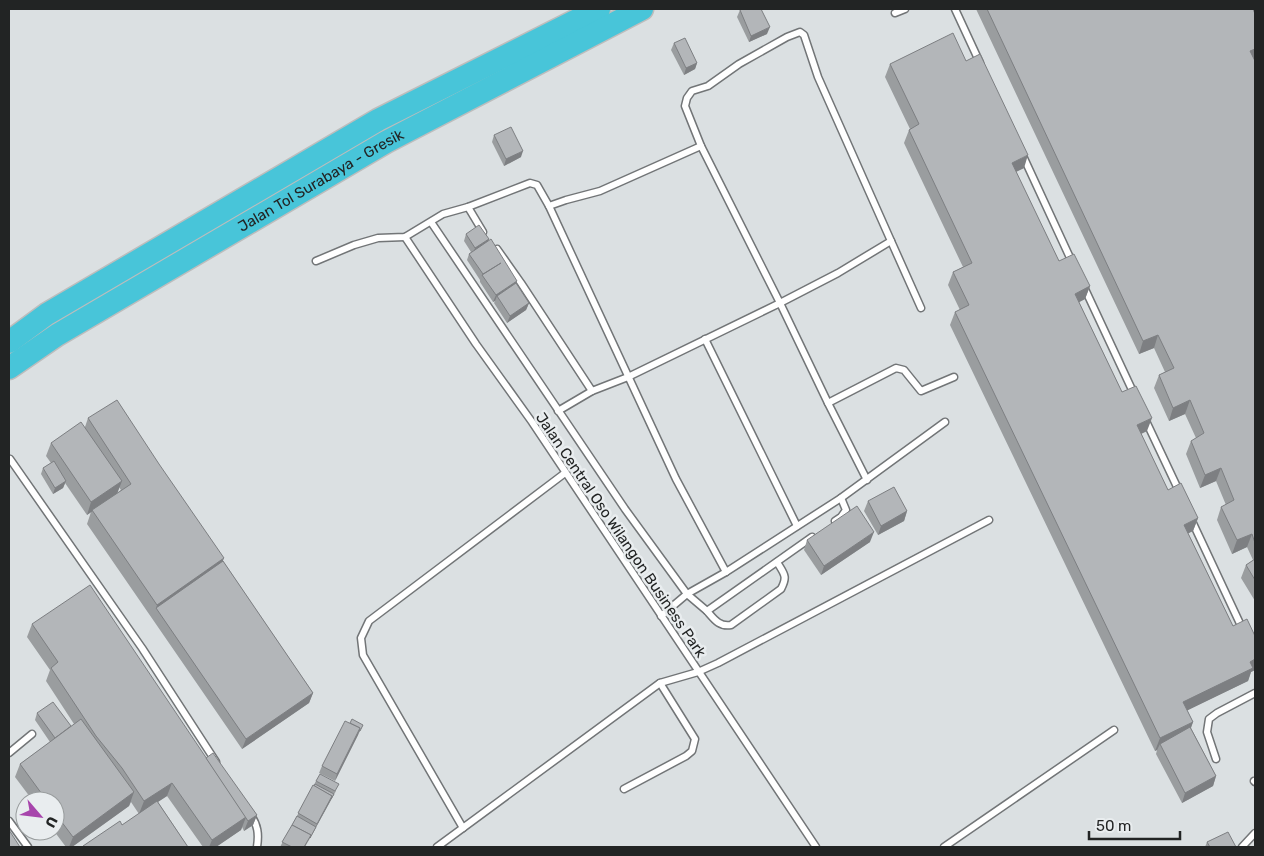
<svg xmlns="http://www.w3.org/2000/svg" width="1264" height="856" font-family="Rubik,sans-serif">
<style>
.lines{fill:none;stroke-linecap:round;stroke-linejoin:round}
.service-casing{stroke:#727577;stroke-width:9}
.motorway-casing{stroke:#bdbdbd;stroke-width:25}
.service{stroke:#fff;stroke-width:6}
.motorway{stroke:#48c5d9;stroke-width:22}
.wall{fill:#9a9d9f;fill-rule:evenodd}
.shaded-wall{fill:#7d7f82}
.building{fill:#b3b6b9;stroke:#7d7f82}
.labels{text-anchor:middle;stroke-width:5;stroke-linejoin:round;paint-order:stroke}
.street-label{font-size:15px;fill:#222424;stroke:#e9edef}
</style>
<rect width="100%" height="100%" fill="#dbe0e2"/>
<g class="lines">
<g class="service-casing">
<g id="service">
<polyline points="955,9 980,63"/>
<polyline points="895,13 905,9"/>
<polyline points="1023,156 1072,262"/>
<polyline points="549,206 676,479 726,572"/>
<polyline points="468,207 483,232"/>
<polyline points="431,222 625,509 687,594 707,611 812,537"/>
<polyline points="405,237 476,344 532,422 816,847"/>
<polyline points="891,241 921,308"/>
<polyline points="497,249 521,283 592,391"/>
<polyline points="316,261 354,245 378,238 405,237 443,214 468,207 530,183 537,185 549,206 566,200 600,191 701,146"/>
<polyline points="1084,287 1134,394"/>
<polyline points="705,339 797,526"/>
<polyline points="828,403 896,368 904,370 921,391 954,377"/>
<polyline points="558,411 592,391 628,377 780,303 838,273 891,241 818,77 804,35 800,32 787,37 739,64 708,86 692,91 687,98 685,106 701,146 780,303 828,403 867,480"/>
<polyline points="1145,419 1179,491"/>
<polyline points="10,459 142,648 216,762"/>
<polyline points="1191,519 1243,630"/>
<polyline points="835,521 841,517 846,510 841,498"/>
<path d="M707,611C714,619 719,627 731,625L781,589C788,576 784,574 777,562"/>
<polyline points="661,616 687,594 726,572 841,498 945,422"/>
<polyline points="9,753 32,734"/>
<polyline points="1216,759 1207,732 1209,719 1217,713 1255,693"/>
<polyline points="1254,781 1255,782"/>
<polyline points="624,789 686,756 692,751 695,739 660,683"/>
<path d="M250,814C258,825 259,834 257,847"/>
<polyline points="9,821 28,847"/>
<polyline points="463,828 363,655 361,638 369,621 565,473"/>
<polyline points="437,847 660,683 698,672 718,663 989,520"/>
<polyline points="944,847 1114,730"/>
<polyline points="1242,847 1255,833"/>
</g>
</g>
<g class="motorway-casing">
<g id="motorway">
<polyline points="9,342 47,314 378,120 599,9"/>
<path id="s1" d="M9,368L57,335L386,142L642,9"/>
</g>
</g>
<use href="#service" class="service"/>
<use href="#motorway" class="motorway"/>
</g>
<g class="wall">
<polygon points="976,9 1253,9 1255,60 1255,601 1241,578 1246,565 1253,560 1247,547 1232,554 1217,520 1221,507 1226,505 1216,481 1200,488 1186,454 1191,441 1196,438 1185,414 1169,421 1154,388 1159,375 1165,372 1154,348 1139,354"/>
<polygon points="740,10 767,34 749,42 737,17"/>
<polygon points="674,43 697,63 695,69 684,75 671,50"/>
<polygon points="966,61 1024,168 1016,172 1059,261 1090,286 1085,299 1079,302 1122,392 1147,431 1141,434 1168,490 1198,518 1193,531 1188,533 1233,626 1255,636 1255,670 1251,672 1248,681 1187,710 1193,722 1191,728 1216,776 1213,786 1182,803 1156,754 1157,750 1155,751 950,325 955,312 960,310 948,285 953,272 963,267 904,143 909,130 910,129 885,77 890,64"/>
<polygon points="494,135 521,157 504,166 492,142"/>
<polygon points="466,234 489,239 488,241 529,303 526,310 507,323 494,303 495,301 493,302 480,282 480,280 467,260 469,254 471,252 464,241"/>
<path d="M88,418L223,561L313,693L309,703L242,749L87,524L91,512L87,515L65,483L63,488L53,494L41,474L43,468L51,463L46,456L51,443L85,427ZM119,487L121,490L117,493Z"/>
<polygon points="868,501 907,511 904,521 878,535 864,511"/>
<polygon points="807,540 870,542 821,575 804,550"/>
<polygon points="32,624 206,758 257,815 253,825 244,831 242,827 241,830 216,847 203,847 167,796 158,802 188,847 83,847 83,846 122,825 139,814 131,802 129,806 72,847 66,847 54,831 55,831 55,801 33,801 15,777 20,764 50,742 35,720 37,713 70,727 74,724 46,681 50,670 27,637"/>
<polygon points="363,725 335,781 319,773 322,766"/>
<polygon points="316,781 336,791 305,847 280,847"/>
<polygon points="1207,842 1236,847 1205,847"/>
</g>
<g class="shaded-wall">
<polygon points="770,27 767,34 749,42 751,36"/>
<polygon points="1255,49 1255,60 1246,64 1250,51"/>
<polygon points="697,63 695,69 684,75 686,68"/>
<polygon points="523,151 521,157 504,166 506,159"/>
<polygon points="1028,155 1024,168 1007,176 1012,163"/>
<polygon points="489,239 486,245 473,254 475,248"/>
<polygon points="517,281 515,287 497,296 495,301 493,302 496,295"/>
<polygon points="1090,286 1085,299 1070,307 1075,294"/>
<polygon points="529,303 526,310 507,323 510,316"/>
<polygon points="1158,335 1154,348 1139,354 1143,341"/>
<polygon points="1190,400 1185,414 1169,421 1173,408"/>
<polygon points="1152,418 1147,431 1132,438 1137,425"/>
<polygon points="1221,468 1216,481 1200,488 1205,475"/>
<polygon points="66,481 63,488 53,494 55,488"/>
<polygon points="122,481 117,494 87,515 91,502"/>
<polygon points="907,511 904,521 878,535 881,526"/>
<polygon points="1198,518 1193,531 1179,538 1184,525"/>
<polygon points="874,532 870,542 821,575 824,566"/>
<polygon points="1252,534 1247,547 1232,554 1237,540"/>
<polygon points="224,558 219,571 156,608 157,605"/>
<polygon points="1255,659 1255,670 1251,672 1248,681 1178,715 1183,702"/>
<polygon points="313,693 309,703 242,749 246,739"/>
<polygon points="1193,722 1188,735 1160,744 1157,750 1155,751 1160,738"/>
<polygon points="360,728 358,735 335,781 337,774"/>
<polygon points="1216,776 1213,786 1182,803 1185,793"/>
<polygon points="172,783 167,796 139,814 144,801"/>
<polygon points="134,792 129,806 72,847 69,847 73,837"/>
<polygon points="334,794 332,798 308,842 317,824 332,796"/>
<polygon points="257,815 253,825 244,831 248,821"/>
<polygon points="246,817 241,830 216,847 209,847 212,840"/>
</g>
<g class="building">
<polygon points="742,9 761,9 770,27 751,36 740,10"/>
<polygon points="987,9 1253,9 1255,14 1255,49 1250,51 1255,61 1255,543 1252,534 1237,540 1221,507 1234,500 1221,468 1205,475 1191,441 1204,433 1190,400 1173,408 1159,375 1174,368 1158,335 1143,341"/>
<polygon points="953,33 966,61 980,54 1028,155 1012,163 1059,261 1074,254 1090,286 1075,294 1122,392 1136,386 1152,418 1137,425 1168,490 1181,483 1198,518 1184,525 1233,626 1247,619 1255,636 1255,659 1250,662 1253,668 1183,702 1193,722 1160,738 955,312 969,305 953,272 972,263 909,130 919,124 890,64"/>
<polygon points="685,38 697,63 686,68 674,43"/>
<polygon points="511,127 523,151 506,159 494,135"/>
<polygon points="479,225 489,239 475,248 466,234"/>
<polygon points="491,239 517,281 496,295 482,275 501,263 483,274 469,254"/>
<polygon points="516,283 529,303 510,316 497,296"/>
<polygon points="117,400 159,464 224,558 157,605 92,510 131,484 88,418"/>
<polygon points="81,422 122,481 91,502 51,443"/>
<polygon points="54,461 66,481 55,488 43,468"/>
<polygon points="894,487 907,511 881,526 868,501"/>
<polygon points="857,506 874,532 824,566 807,540"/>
<polygon points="1255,559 1255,580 1246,565"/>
<polygon points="223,561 313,693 246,739 156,608"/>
<polygon points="90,585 246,817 212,840 172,783 144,801 122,768 96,736 51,668 58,662 32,624"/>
<polygon points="53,702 71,726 55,738 37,713"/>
<polygon points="81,719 134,792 73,837 55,813 55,801 47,801 20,764"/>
<polygon points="352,719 363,725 360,731 359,731 360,728 350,723"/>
<polygon points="345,721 360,728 337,774 322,766"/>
<polygon points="1190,727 1216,776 1185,793 1160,744"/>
<polygon points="213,753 257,815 248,821 206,758"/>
<polygon points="320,774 339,784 335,791 316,781"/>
<polygon points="315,784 334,794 331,799 332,796 314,786"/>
<polygon points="313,785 332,796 317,824 298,813"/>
<polygon points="157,801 188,847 84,847 83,846 120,821 122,825"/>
<polygon points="297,816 316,827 310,838 311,835 292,825"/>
<polygon points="292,825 311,835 304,847 292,847 282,842"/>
<polygon points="9,830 20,847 9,847"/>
<polygon points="1228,832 1236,847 1210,847 1207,842"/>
</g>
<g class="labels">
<g class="street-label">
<text dy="5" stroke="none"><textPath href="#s1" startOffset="364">Jalan Tol Surabaya - Gresik</textPath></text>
<text transform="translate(621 535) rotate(56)" y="5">Jalan Central Oso Wilangon Business Park</text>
</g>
</g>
<rect width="1264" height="856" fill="none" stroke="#222424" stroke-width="20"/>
<g transform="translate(40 816) rotate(118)"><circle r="24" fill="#e9edef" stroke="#999d9e"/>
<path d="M0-4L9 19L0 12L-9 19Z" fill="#a745ac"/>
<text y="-8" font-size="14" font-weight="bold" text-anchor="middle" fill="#222424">U</text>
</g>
<path d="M1089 831v8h91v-8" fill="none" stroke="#222424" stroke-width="2.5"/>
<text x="1096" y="831" font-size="15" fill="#222424" stroke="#e9edef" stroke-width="4" paint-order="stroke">50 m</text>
</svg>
